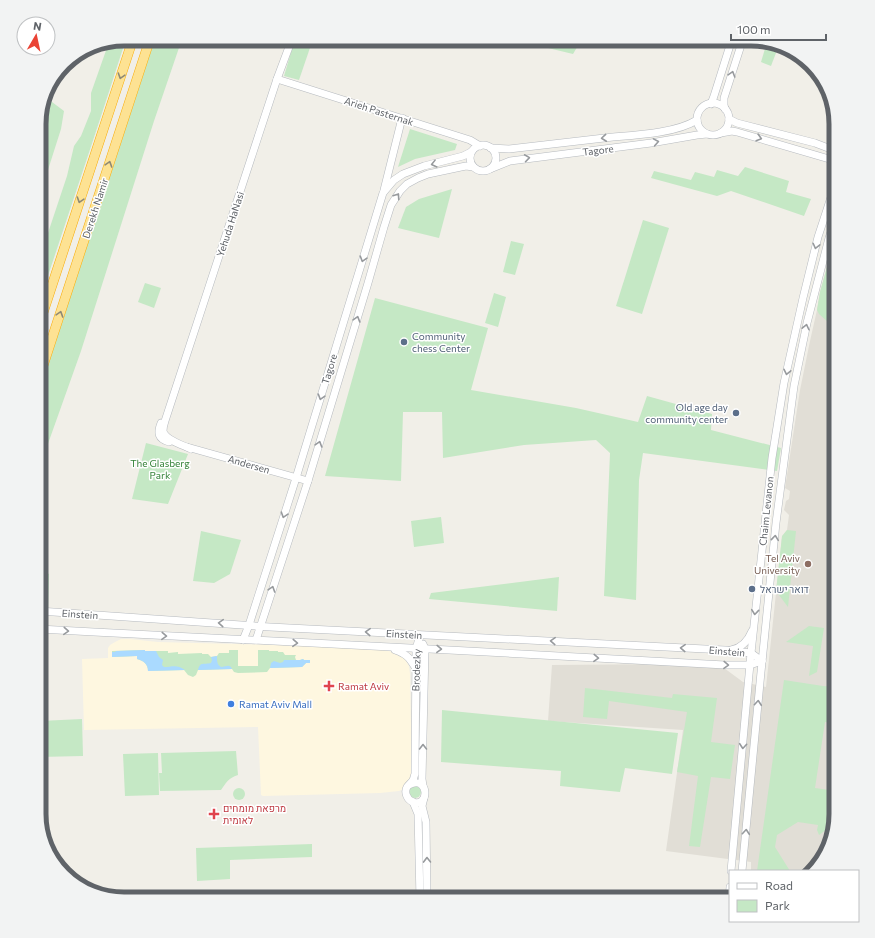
<svg xmlns="http://www.w3.org/2000/svg" width="875" height="938" font-family="Commissioner,Heebo,sans-serif">
<style>
.commercial{fill:#fef7e0}
.education{fill:#e1ded6}
.green{fill:#c5e8c5}
.water{fill:#aadaff}
.lines{fill:none;stroke-linecap:round;stroke-linejoin:round}
.secondary-casing{stroke:#b6babf;stroke-width:8}
.highway-casing{stroke:#f9ab00;stroke-width:10}
.secondary{stroke:#fff;stroke-width:7}
.highway{stroke:#fde293;stroke-width:9}
.oneway{stroke:#979a9d}
.oneway2{stroke:#8e8975}
.service-dot{fill:#5c6f8a;stroke:#fff;stroke-width:1.5}
.education-dot{fill:#8d6e63;stroke:#fff;stroke-width:1.5}
.health-dot{fill:#e0444e;stroke:#fff;stroke-width:1.5}
.shop-dot{fill:#3f7fe0;stroke:#fff;stroke-width:1.5}
.labels{text-anchor:middle;stroke-width:3;stroke-linejoin:round;paint-order:stroke}
.street-label{font-size:10px;fill:#5f6368;stroke:#fff}
.service-label{font-size:10px;fill:#4e5e75;stroke:#fff;text-anchor:start}
.park-label{font-size:10px;fill:#348238;stroke:#fff}
.education-label{font-size:10px;fill:#785e54;stroke:#fff;text-anchor:end}
.health-label{font-size:10px;fill:#be3a42;stroke:#fff;text-anchor:start}
.shop-label{font-size:10px;fill:#366cbe;stroke:#fff;text-anchor:start}
.rim{fill:none;stroke:#5f6368;stroke-width:5}
</style>
<rect width="100%" height="100%" fill="#f1efe8"/>
<polygon class="commercial" points="121,639 130,639 158,642 235,644 337,647 385,650 400,654 405,659 409,666 410,674 412,776 403,789 399,791 380,793 263,796 261,795 258,727 84,730 82,659 108,658 108,648 110,645 115,642"/>
<polygon class="education" points="836,235 836,814 827,851 811,871 751,871 751,862 666,851 683,730 548,721 552,665 676,664 724,668 743,682 766,687 782,537 787,530 789,515 784,510 786,501 789,499 790,491 785,488 800,390 810,341 817,310 820,292"/>
<g class="green">
<path d="M126,39C98,127 68,215 39,303V260L67,176L74,146L81,136L91,111V93L109,42Z"/>
<polygon points="155,39 182,39 154,121 81,351 39,469 39,393"/>
<polygon points="295,39 313,39 299,80 284,76"/>
<polygon points="550,39 582,39 573,54 548,48"/>
<polygon points="767,42 779,45 771,66 761,62"/>
<polygon points="48,86 47,92 52,102 64,111 61,129 47,173 39,170 39,118 48,87"/>
<polygon points="410,129 457,144 455,150 415,159 398,167"/>
<polygon points="745,167 789,181 786,192 811,199 804,216 731,191 717,196 651,178 654,171 691,180 695,172 714,177 717,170 738,176"/>
<polygon points="452,189 439,238 398,228 406,207 419,199"/>
<polygon points="643,220 669,228 642,314 616,306"/>
<polygon points="836,235 836,329 819,314 817,310 820,292"/>
<polygon points="511,241 524,244 515,275 503,272"/>
<polygon points="145,283 161,288 154,308 138,302"/>
<polygon points="494,293 506,297 498,327 485,323"/>
<polygon points="375,298 488,328 471,390 576,408 638,422 647,396 712,414 711,430 781,448 777,471 643,453 639,480 636,600 604,596 610,453 596,440 524,445 443,458 442,412 403,412 401,481 325,476"/>
<polygon points="146,443 188,454 168,504 132,499"/>
<polygon points="441,517 444,543 414,547 411,521"/>
<polygon points="787,530 796,531 788,607 776,591 782,536"/>
<polygon points="201,531 241,540 230,574 214,583 193,581"/>
<polygon points="39,569 49,574 48,610 39,609"/>
<polygon points="559,577 557,611 429,599 431,593"/>
<polygon points="809,626 824,628 817,672 809,676 813,646 786,642"/>
<path d="M145,650V651H168V653L178,652V654L202,653V654H208L211,657L217,656L219,653H229V650H238V666H258V650H269V651H278V652H283L285,655H296L295,657L296,660H300L303,659L304,660H310V663H306L302,667L270,668L267,672L238,673L234,672L232,669L198,670L196,675L193,677L188,675L184,670L148,671C148,664 144,661 137,659V656L112,657V651Z"/>
<polygon points="784,680 823,686 836,687 836,724 825,722 815,788 836,791 836,814 834,824 819,835 817,830 818,825 798,822 777,835 775,847 790,871 757,871"/>
<polygon points="585,688 672,698 673,694 717,698 711,742 735,745 730,779 711,777 700,847 689,846 698,776 677,772 687,712 609,701 607,719 583,717"/>
<polygon points="442,710 678,733 672,774 625,768 620,792 560,786 561,771 441,762"/>
<polygon points="82,719 83,756 39,757 40,721"/>
<path d="M236,751L238,775C228,778 226,783 221,790L160,791L159,773H162L161,753Z"/>
<polygon points="158,753 159,795 125,796 123,754"/>
<circle cx="415" cy="792" r="6"/>
<circle cx="239" cy="794" r="6"/>
<polygon points="312,844 312,857 230,860 230,879 197,881 196,848"/>
</g>
<g class="water">
<path d="M145,650V651H156L159,657L163,660L162,665L164,667C172,667 177,664 185,670L148,671C148,664 144,661 137,659V656L112,657V652H115L116,651Z"/>
<path d="M217,656C217,661 217,666 222,667C227,666 230,664 232,669L198,670C200,661 204,665 211,663L212,660L211,657Z"/>
<polygon points="303,659 304,660 310,660 310,663 306,663 302,667 270,668 271,663 274,661 280,663 283,662 284,660 300,660"/>
</g>
<g class="lines">
<g class="secondary-casing">
<g id="secondary">
<polyline points="277,79 470,140 480,146"/>
<circle cx="713" cy="119" r="16"/>
<polyline points="711,104 714,96 732,39"/>
<polyline points="725,109 724,105 724,98 743,39"/>
<polyline points="729,119 737,123 815,143 836,151"/>
<polyline points="721,133 732,131 737,132 836,161"/>
<circle cx="483" cy="158" r="13"/>
<path d="M491,148L509,149C544,145 578,141 613,137C638,135 676,133 697,120"/>
<polyline points="490,169 510,161 651,143 697,135 707,134"/>
<polyline points="384,190 402,118"/>
<path d="M161,423C157,433 158,439 169,442"/>
<polyline points="187,447 308,481"/>
<path d="M191,449C183,445 165,440 163,431C163,428 164,424 165,421L277,79L292,39"/>
<polyline points="39,611 270,627 725,650 751,653 762,661"/>
<polyline points="39,629 94,632 449,650 725,665 750,665 762,661"/>
<polyline points="243,640 249,625 296,478 383,193 394,180 403,174 424,166 463,156 471,152"/>
<polyline points="256,640 308,481 368,283 384,227 391,205 400,191 407,184 418,178 428,174 461,167 466,166 473,167"/>
<polyline points="423,644 425,649 422,779 423,786"/>
<path d="M395,650C406,654 409,657 415,667"/>
<path d="M731,650C742,648 748,641 752,631"/>
<path d="M409,785C429,774 430,808 413,802C407,800 404,792 407,787C409,784 412,782 413,780C414,778 414,776 415,774L416,649L420,635"/>
<polyline points="424,798 422,806 426,822 427,899"/>
<polyline points="413,802 418,814 420,899"/>
<polyline points="731,871 751,653 772,458 784,383 803,298 818,237 836,182"/>
<polyline points="742,871 761,672 776,523 794,386 807,323 829,238 836,216"/>
<polyline points="729,899 730,887"/>
</g>
</g>
<g class="highway-casing">
<g id="highway">
<polyline points="39,325 133,39"/>
<polyline points="39,378 150,39"/>
</g>
</g>
<use href="#secondary" class="secondary"/>
<use href="#highway" class="highway"/>
</g>
<defs><path id="oneway-chevron" d="M-2-3.5L2.5 0L-2 3.5" fill="none" stroke-width="1.6" stroke-linecap="round" stroke-linejoin="round"/></defs>
<g class="oneway">
<use href="#oneway-chevron" transform="translate(732 74) rotate(-73)"/>
<use href="#oneway-chevron" transform="translate(604 138) rotate(174)"/>
<use href="#oneway-chevron" transform="translate(759 138) rotate(16)"/>
<use href="#oneway-chevron" transform="translate(656 142) rotate(-10)"/>
<use href="#oneway-chevron" transform="translate(527 158) rotate(-8)"/>
<use href="#oneway-chevron" transform="translate(434 164) rotate(166)"/>
<use href="#oneway-chevron" transform="translate(397 196) rotate(-56)"/>
<use href="#oneway-chevron" transform="translate(816 246) rotate(104)"/>
<use href="#oneway-chevron" transform="translate(363 259) rotate(107)"/>
<use href="#oneway-chevron" transform="translate(357 319) rotate(-73)"/>
<use href="#oneway-chevron" transform="translate(806 327) rotate(-77)"/>
<use href="#oneway-chevron" transform="translate(787 372) rotate(102)"/>
<use href="#oneway-chevron" transform="translate(321 397) rotate(107)"/>
<use href="#oneway-chevron" transform="translate(319 444) rotate(-73)"/>
<use href="#oneway-chevron" transform="translate(284 515) rotate(108)"/>
<use href="#oneway-chevron" transform="translate(775 538) rotate(-84)"/>
<use href="#oneway-chevron" transform="translate(272 589) rotate(-72)"/>
<use href="#oneway-chevron" transform="translate(755 612) rotate(96)"/>
<use href="#oneway-chevron" transform="translate(221 623) rotate(-176)"/>
<use href="#oneway-chevron" transform="translate(66 631) rotate(4)"/>
<use href="#oneway-chevron" transform="translate(368 632) rotate(-177)"/>
<use href="#oneway-chevron" transform="translate(164 636) rotate(3)"/>
<use href="#oneway-chevron" transform="translate(553 641) rotate(-177)"/>
<use href="#oneway-chevron" transform="translate(295 643) rotate(3)"/>
<use href="#oneway-chevron" transform="translate(683 648) rotate(-177)"/>
<use href="#oneway-chevron" transform="translate(439 649) rotate(2)"/>
<use href="#oneway-chevron" transform="translate(596 658) rotate(3)"/>
<use href="#oneway-chevron" transform="translate(726 665) rotate(2)"/>
<use href="#oneway-chevron" transform="translate(758 703) rotate(-85)"/>
<use href="#oneway-chevron" transform="translate(743 746) rotate(95)"/>
<use href="#oneway-chevron" transform="translate(423 747) rotate(-90)"/>
<use href="#oneway-chevron" transform="translate(746 832) rotate(-85)"/>
<use href="#oneway-chevron" transform="translate(427 860) rotate(-91)"/>
</g>
<g class="oneway2">
<use href="#oneway-chevron" transform="translate(121 76) rotate(108)"/>
<use href="#oneway-chevron" transform="translate(109 164) rotate(-72)"/>
<use href="#oneway-chevron" transform="translate(80 200) rotate(108)"/>
<use href="#oneway-chevron" transform="translate(60 314) rotate(-72)"/>
</g>
<g class="service-dot">
<circle cx="404" cy="342" r="4"/>
<circle cx="736" cy="413" r="4"/>
<circle cx="752" cy="589" r="4"/>
</g>
<circle class="education-dot" cx="808" cy="564" r="4"/>
<g class="health-dot">
<path d="M327 680h4v4h4v4h-4v4h-4v-4h-4v-4h4z"/>
<path d="M212 808h4v4h4v4h-4v4h-4v-4h-4v-4h4z"/>
</g>
<circle class="shop-dot" cx="231" cy="704" r="4"/>
<g class="labels">
<g class="street-label">
<text transform="translate(379 111) rotate(18)" y="4">Arieh Pasternak</text>
<text transform="translate(598 150) rotate(-7)" y="4">Tagore</text>
<text transform="translate(95 208) rotate(-72)" y="4">Derekh Namir</text>
<text transform="translate(230 224) rotate(-72)" y="4">Yehuda HaNasi</text>
<text transform="translate(329 369) rotate(-73)" y="4">Tagore</text>
<text transform="translate(249 464) rotate(16)" y="4">Andersen</text>
<text transform="translate(766 511) rotate(-84)" y="4">Chaim Levanon</text>
<text transform="translate(80 614) rotate(4)" y="4">Einstein</text>
<text transform="translate(404 634) rotate(3)" y="4">Einstein</text>
<text transform="translate(727 651) rotate(5)" y="4">Einstein</text>
<text transform="translate(416 670) rotate(-88)" y="4">Brodezky</text>
</g>
<g class="service-label">
<text x="412" y="340">Community<tspan x="412" dy="12">chess Center</tspan></text>
<text x="728" y="411" text-anchor="end">Old age day<tspan x="728" dy="12">community center</tspan></text>
<text x="760" y="593">דואר ישראל</text>
</g>
<g class="park-label">
<text x="160" y="467">The Glasberg<tspan x="160" dy="12">Park</tspan></text>
</g>
<g class="education-label">
<text x="800" y="562">Tel Aviv<tspan x="800" dy="12">University</tspan></text>
</g>
<g class="health-label">
<text x="338" y="690">Ramat Aviv</text>
<text x="223" y="812">מרפאת מומחים<tspan x="223" dy="12">לאומית</tspan></text>
</g>
<g class="shop-label">
<text x="239" y="708">Ramat Aviv Mall</text>
</g>
</g>
<path d="M0 0H875V938H0ZM124 46H751A78 78 0 0 1 829 124V814A78 78 0 0 1 751 892H124A78 78 0 0 1 46 814V124A78 78 0 0 1 124 46Z" fill="#f2f3f3" fill-rule="evenodd"/>
<path class="rim" d="M124 46H751A78 78 0 0 1 829 124V814A78 78 0 0 1 751 892H124A78 78 0 0 1 46 814V124A78 78 0 0 1 124 46Z"/>
<rect x="729" y="870" width="130" height="52" fill="#ffffff" stroke="#bfc1c3"/>
<rect x="737" y="883" width="20" height="6" fill="#ffffff" stroke="#bfc1c3"/>
<text x="765" y="890" font-size="12" fill="#5f6368">Road</text>
<rect x="737" y="900" width="20" height="12" fill="#c5e8c5" stroke="#bfc1c3"/>
<text x="765" y="910" font-size="12" fill="#5f6368">Park</text>
<g transform="translate(36 36) rotate(9)"><circle r="19" fill="#ffffff" stroke="#bfc1c3"/>
<path d="M0-3L7 15L0 10L-7 15Z" fill="#ea4335"/>
<text y="-6" font-size="11" font-weight="bold" text-anchor="middle" fill="#5f6368">N</text>
</g>
<path d="M731 34v6h95v-6" fill="none" stroke="#5f6368" stroke-width="2"/>
<text x="737" y="34" font-size="12" fill="#5f6368" stroke="#ffffff" stroke-width="3" paint-order="stroke">100 m</text>
</svg>
